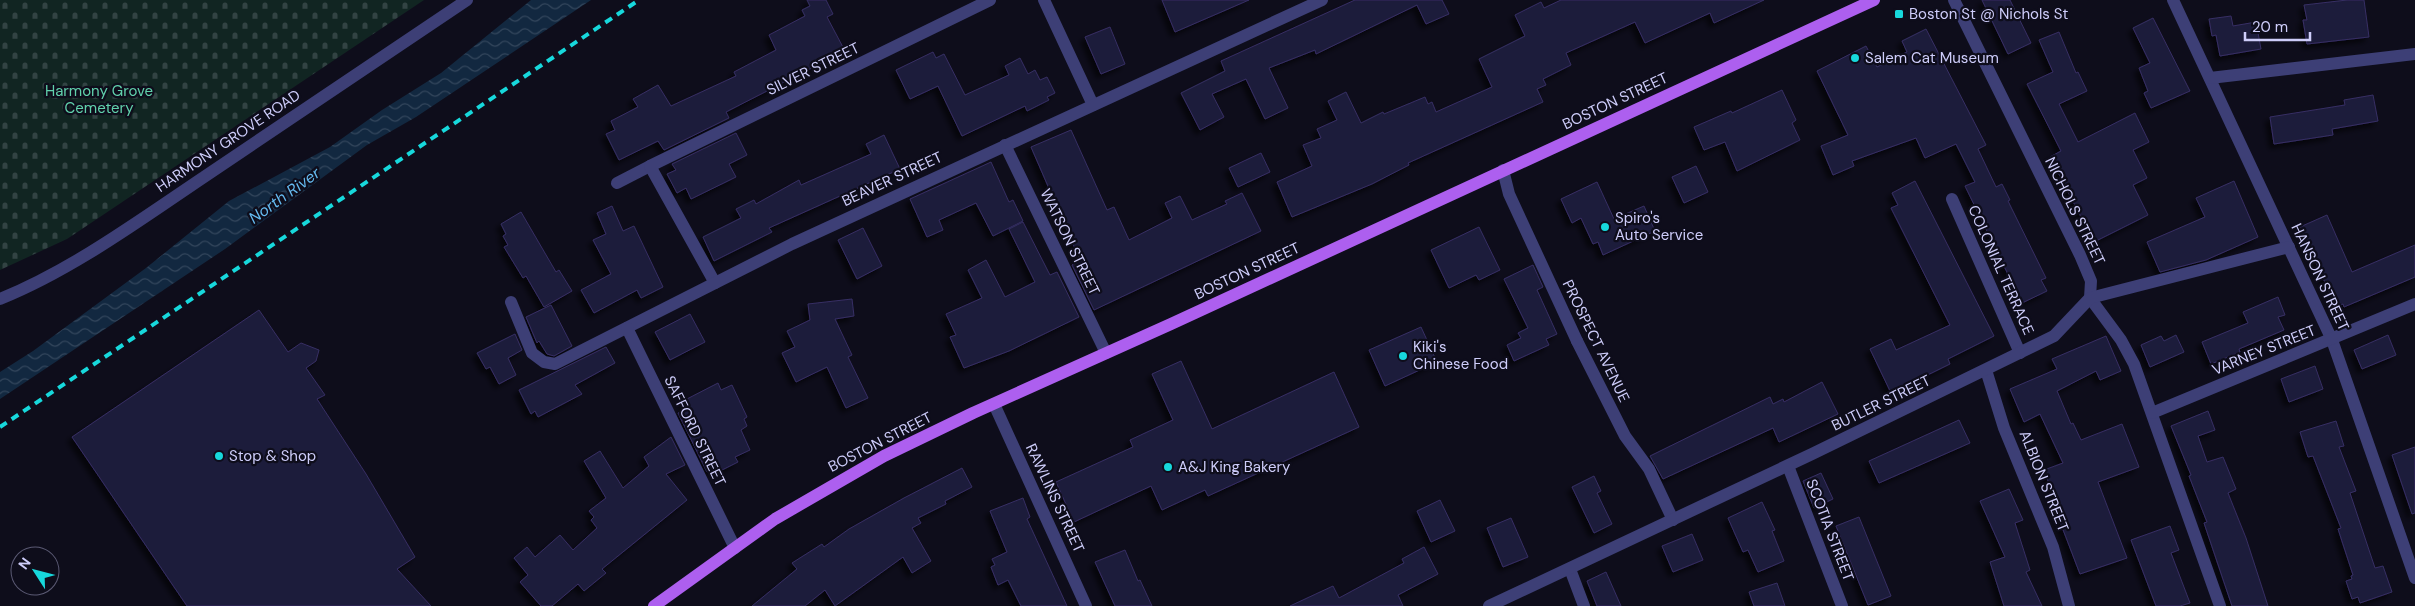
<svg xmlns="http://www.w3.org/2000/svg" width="2415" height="606" font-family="'DM Sans',sans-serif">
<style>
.cemetery{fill:url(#cemetery-stones)}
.water{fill:url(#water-waves)}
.building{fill:#1f1b3a;stroke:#362f64;filter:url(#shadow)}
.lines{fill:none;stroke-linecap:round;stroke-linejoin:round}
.pedestrian{stroke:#3d3f76;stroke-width:12}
.minor{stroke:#3d3f76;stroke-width:12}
.tertiary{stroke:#3d3f76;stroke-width:12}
.primary{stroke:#ad5fef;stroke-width:12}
.rail{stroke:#17d8dc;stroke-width:4;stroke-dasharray:8 6;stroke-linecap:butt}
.poi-dot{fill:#17d8dc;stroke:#0e0d1b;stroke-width:2}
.labels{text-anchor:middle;stroke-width:4.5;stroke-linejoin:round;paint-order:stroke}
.poi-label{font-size:15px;fill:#cecdfa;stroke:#0e0d1b;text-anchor:start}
.street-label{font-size:15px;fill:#cecdfa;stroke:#0e0d1b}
.park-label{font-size:15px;fill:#61d1ac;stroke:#0e0d1b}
.water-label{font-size:16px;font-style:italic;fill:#65baef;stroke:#0e0d1b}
</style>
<defs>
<pattern id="cemetery-stones" width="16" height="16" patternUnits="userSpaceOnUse" patternTransform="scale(1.25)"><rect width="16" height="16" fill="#112522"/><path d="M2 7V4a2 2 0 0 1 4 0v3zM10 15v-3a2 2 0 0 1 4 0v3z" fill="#324343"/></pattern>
<pattern id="water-waves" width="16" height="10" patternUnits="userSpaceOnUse" patternTransform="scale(1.25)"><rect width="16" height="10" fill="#122840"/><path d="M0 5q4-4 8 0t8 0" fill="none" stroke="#33465c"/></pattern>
<filter id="shadow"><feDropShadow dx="-4.5" dy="4.5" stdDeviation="2.5" flood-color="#0009"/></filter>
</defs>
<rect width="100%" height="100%" fill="#0e0d1b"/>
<polygon class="cemetery" points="0,0 424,0 67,239 0,270"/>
<polygon class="water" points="531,0 591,0 416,117 367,145 225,249 0,399 0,372 33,351 146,268 229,201 330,147 382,110 441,73"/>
<g class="building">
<polygon points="807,0 826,0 833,14 827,17 845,51 726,112 729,118 664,150 658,141 619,160 606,134 615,130 611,121 638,107 633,99 658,85 671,106 736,76 734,72 776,50 769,35 805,16 802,10 810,6"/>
<polygon points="1162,0 1249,0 1175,32"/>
<polygon points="1355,0 1442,0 1449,14 1426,24 1417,5 1316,54 1315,50 1269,68 1288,108 1265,119 1246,79 1212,94 1224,117 1200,130 1181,93 1225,71 1221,61"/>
<polygon points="1561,0 1764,0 1714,23 1710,13 1645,43 1635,22 1566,53 1571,65 1543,79 1546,85 1537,89 1543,102 1408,163 1409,165 1372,184 1292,217 1277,182 1312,166 1303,145 1321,138 1317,129 1337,120 1328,101 1346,92 1361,123 1383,112 1384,114 1425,97 1428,104 1432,102 1436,112 1492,87 1479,59 1525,36 1515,15 1541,2 1544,8"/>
<polygon points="1982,0 2010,0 2031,43 2008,54"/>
<polygon points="2347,0 2364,0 2369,37 2307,44 2303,20 2307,20 2304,5"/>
<polygon points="2231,16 2233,26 2256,22 2261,49 2220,56 2216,35 2212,36 2209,19"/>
<polygon points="2153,18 2190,91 2151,108 2144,93 2148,91 2139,68 2150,63 2133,28"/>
<polygon points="1110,27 1125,64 1101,74 1085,37"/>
<polygon points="1926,29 1986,145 1978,149 1996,187 2002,184 2010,200 2008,201 2046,278 2041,280 2047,291 2022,303 1965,186 1975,182 1956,144 1925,158 1916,138 1852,161 1854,166 1833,175 1821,146 1848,135 1817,71 1866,46 1877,67 1907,52 1902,41"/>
<polygon points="2059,32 2076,73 2078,72 2087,91 2059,104 2078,142 2135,113 2149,142 2133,150 2147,178 2133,185 2148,215 2094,242 2050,157 2061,151 2027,84 2053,72 2039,40"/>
<polygon points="933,52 936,58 944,54 965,95 1009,75 1005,66 1020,58 1028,74 1035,70 1040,80 1047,77 1055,93 1047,97 1049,100 1027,111 1025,106 962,136 938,86 910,99 896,70"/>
<polygon points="1782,90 1796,120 1792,123 1800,140 1737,171 1725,142 1704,150 1694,127 1731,111 1732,113"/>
<polygon points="2373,95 2378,121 2332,129 2333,135 2274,144 2270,117 2345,105 2344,100"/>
<polygon points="1071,130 1107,210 1114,207 1129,240 1172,218 1165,203 1180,196 1192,220 1227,204 1225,201 1242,193 1261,231 1094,310 1072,265 1080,260 1031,147"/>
<polygon points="736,133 747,155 729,164 736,177 691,199 686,188 677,193 667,174 676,170 672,164"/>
<polygon points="884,135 900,169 769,228 772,232 714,261 703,237 741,218 736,209 754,200 756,204 799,180 801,185 871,154 866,144"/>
<polygon points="1261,153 1270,172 1238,187 1229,168"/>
<polygon points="991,162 1009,202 1013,200 1023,221 993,236 976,203 939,220 943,230 927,237 910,199"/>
<polygon points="1696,166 1708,192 1684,203 1672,177"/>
<polygon points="1915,181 1994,336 1948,359 1950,364 1891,393 1870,349 1891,339 1896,350 1950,325 1891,208 1898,205 1892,193"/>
<polygon points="2234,181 2258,237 2206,260 2160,272 2147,242 2205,217 2196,198"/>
<polygon points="1597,182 1614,219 1644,206 1655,231 1603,255 1598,242 1593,244 1581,218 1572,223 1561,199"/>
<polygon points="612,206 623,231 634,226 663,287 641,298 637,290 594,313 581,290 611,274 593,240 606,234 597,213"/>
<polygon points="521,212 556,272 559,270 572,291 544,307 526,276 523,278 504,247 508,245 503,236 506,234 501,224"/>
<polygon points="2327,215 2352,272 2415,245 2415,277 2344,307 2343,304 2336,307 2300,227"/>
<polygon points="1023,222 1050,275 1057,272 1079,317 1009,351 964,368 950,337 956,335 946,314 982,298 968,270 986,260 1005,297 1035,282 1009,229"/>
<polygon points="1479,227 1500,270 1479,280 1476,275 1449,288 1431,250"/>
<polygon points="863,228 882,266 857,279 838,240"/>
<polygon points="1533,265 1543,287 1537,290 1557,334 1546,339 1549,345 1514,361 1507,345 1521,338 1518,333 1528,328 1504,279"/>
<polygon points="2278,297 2285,315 2278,317 2284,330 2239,349 2240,352 2211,364 2202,342 2248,323 2243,312"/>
<polygon points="852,299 854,316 835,319 852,355 848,357 868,398 846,408 827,367 796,382 782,353 795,347 787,331 810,320 808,304"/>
<polygon points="551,305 572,346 554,356 547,354 539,341 537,343 526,317"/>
<polygon points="259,310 288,352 301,343 319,350 316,361 306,368 325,395 317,399 366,474 415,557 397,569 431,606 187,606 72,437"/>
<polygon points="690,314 705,342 670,360 655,332"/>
<polygon points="1421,327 1437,362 1385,386 1369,350"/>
<polygon points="515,334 522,350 508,358 516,375 499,384 490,367 486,369 477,353"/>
<polygon points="2176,335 2184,352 2150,367 2141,345 2161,336 2164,341"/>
<polygon points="2388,335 2396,355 2362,369 2354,350"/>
<polygon points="2106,336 2121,371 2100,380 2096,371 2057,391 2071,424 2073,423 2081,440 2122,424 2139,467 2098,482 2127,558 2080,574 2057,514 2060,513 2044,470 2063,463 2040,414 2024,422 2010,389 2057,369 2052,359"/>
<polygon points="606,347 615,363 575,385 582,394 538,417 535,411 531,414 519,390"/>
<polygon points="1181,361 1212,429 1334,372 1359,427 1208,496 1205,490 1162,510 1151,486 1074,522 1056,482 1133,447 1130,440 1173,420 1152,374"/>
<polygon points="2315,366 2323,389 2289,402 2281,379"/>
<polygon points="1822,382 1838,414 1779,442 1773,428 1663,479 1650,456 1770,397 1773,404 1783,399 1784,402"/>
<polygon points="718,383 721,390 732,385 747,417 744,419 747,426 741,430 750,450 735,457 738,462 722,470 720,466 707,472 678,413 687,408 683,401"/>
<polygon points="2208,411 2215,430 2198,436 2207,462 2223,457 2236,489 2228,493 2246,538 2268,606 2232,606 2204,523 2207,522 2189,476 2191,475 2171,426"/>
<polygon points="1959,420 1970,443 1879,483 1869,461"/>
<polygon points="2336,421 2344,446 2339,447 2356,491 2350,493 2375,568 2383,566 2392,592 2360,603 2358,597 2352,599 2346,581 2352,579 2351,576 2353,575 2338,529 2341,528 2313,456 2308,457 2300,432"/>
<polygon points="671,437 685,465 666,474 687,500 602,569 606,573 584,591 578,584 552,606 541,606 520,582 528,575 514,558 527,547 535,557 560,535 573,550 597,528 591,520 594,517 589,511 606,498 584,461 600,451 623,488 649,466 644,457"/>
<polygon points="2415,447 2415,513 2412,514 2392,455"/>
<polygon points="962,468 972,487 945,501 946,504 918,518 921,523 912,528 931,561 912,573 903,557 835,606 825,590 805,606 752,606 797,569 792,563 822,544 824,547 849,529 904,498"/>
<polygon points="1821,473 1833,499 1814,508 1803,481"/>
<polygon points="1594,476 1601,491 1597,493 1612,524 1594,533 1572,487"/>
<polygon points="2009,489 2023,520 2015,523 2030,570 2026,572 2042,606 2004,606 1990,562 2005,557 1980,501"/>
<polygon points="1023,498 1030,517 1027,519 1067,606 1021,606 1008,580 998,585 991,567 995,565 992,559 1007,552 990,511"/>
<polygon points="1440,500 1455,531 1431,542 1417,511"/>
<polygon points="1762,502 1775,530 1772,531 1784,561 1758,572 1748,550 1743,552 1728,518"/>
<polygon points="1859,517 1891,596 1868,605 1836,526"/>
<polygon points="1511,518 1528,557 1503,567 1487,528"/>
<polygon points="2170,526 2179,550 2171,553 2190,603 2180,606 2156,606 2131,540"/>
<polygon points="1692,534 1703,560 1673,572 1662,546"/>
<polygon points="1424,547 1438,574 1398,595 1403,606 1290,606 1333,586 1339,598 1404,563 1402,559"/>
<polygon points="1125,550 1138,581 1140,580 1152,606 1115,606 1095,562"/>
<polygon points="1606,572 1621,606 1597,606 1587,581"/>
<polygon points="1777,583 1785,606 1754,606 1749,592"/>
</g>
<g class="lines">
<polyline class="pedestrian" points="1577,341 1625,436 1649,469 1673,520"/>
<g class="minor">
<polyline points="1044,0 1093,105"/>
<polyline points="1954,0 2080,255 2091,281 2090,298 2121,340 2134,364 2220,606"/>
<polyline points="2173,0 2332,340 2415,578"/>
<polyline points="2210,78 2415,54"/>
<polyline points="1005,145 1106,353"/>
<polyline points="1503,170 1509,194 1577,341"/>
<polyline points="617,183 650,166"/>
<polyline points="1952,199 2020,353"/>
<polyline points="715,283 650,166 990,0"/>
<polyline points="511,302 532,353 544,362 555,364 792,244 1322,0"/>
<polyline points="627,328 735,548"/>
<polyline points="1986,370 2004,428 2053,547 2069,606"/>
<polyline points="994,404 1086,606"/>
<polyline points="2152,413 2415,304"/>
<polyline points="1788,466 1842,606"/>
<polyline points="1570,569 1584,606"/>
<polyline points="1489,606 1812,454 2054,336 2090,298 2289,247"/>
</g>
<path class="tertiary" d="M0,299C72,270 140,220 204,177C292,118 380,59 467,0"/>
<polyline class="primary" points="654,606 775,519 884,456 973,413 1171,324 1874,0"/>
<polyline class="rail" points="0,427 639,0"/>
</g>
<g class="poi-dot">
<rect x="1894" y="9" width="10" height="10" rx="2.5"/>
<circle cx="1855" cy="58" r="5"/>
<circle cx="1605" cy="227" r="5"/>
<circle cx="1403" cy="356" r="5"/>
<circle cx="219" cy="456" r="5"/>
<circle cx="1168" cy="467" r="5"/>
</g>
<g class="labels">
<g class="poi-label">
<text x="1909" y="19">Boston St @ Nichols St</text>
<text x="1865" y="63">Salem Cat Museum</text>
<text x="1615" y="223">Spiro's<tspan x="1615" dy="17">Auto Service</tspan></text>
<text x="1413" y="352">Kiki's<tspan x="1413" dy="17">Chinese Food</tspan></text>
<text x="229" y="461">Stop &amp; Shop</text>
<text x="1178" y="472">A&amp;J King Bakery</text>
</g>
<g class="street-label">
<text transform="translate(813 69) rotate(-26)" y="5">SILVER STREET</text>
<text transform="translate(1615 101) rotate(-25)" y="5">BOSTON STREET</text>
<text transform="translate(228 141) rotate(-34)" y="5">HARMONY GROVE ROAD</text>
<text transform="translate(892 179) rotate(-25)" y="5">BEAVER STREET</text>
<text transform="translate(2075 211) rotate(64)" y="5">NICHOLS STREET</text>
<text transform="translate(1070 242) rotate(64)" y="5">WATSON STREET</text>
<text transform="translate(2001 270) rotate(66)" y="5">COLONIAL TERRACE</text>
<text transform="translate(1247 271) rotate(-25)" y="5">BOSTON STREET</text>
<text transform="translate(2320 277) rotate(65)" y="5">HANSON STREET</text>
<text transform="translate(1596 341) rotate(64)" y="5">PROSPECT AVENUE</text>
<text transform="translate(2264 350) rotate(-22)" y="5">VARNEY STREET</text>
<text transform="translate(1881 403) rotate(-26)" y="5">BUTLER STREET</text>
<text transform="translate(695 431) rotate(64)" y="5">SAFFORD STREET</text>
<text transform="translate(880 442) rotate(-27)" y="5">BOSTON STREET</text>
<text transform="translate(2044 481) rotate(68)" y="5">ALBION STREET</text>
<text transform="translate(1055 498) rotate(65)" y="5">RAWLINS STREET</text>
<text transform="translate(1830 530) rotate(69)" y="5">SCOTIA STREET</text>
</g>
<g class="park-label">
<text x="99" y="96">Harmony Grove<tspan x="99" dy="17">Cemetery</tspan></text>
</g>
<g class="water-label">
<text transform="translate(284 195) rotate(-36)" y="6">North River</text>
</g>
</g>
<g transform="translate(35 571) rotate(306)"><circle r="24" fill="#0e0d1b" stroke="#5b5a74"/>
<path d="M0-4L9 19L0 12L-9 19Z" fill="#17d8dc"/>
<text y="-8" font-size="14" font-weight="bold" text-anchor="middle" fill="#cecdfa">N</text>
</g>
<path d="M2245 32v8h65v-8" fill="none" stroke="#cecdfa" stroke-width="2.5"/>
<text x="2252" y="32" font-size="15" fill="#cecdfa" stroke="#0e0d1b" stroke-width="4" paint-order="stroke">20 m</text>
</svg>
